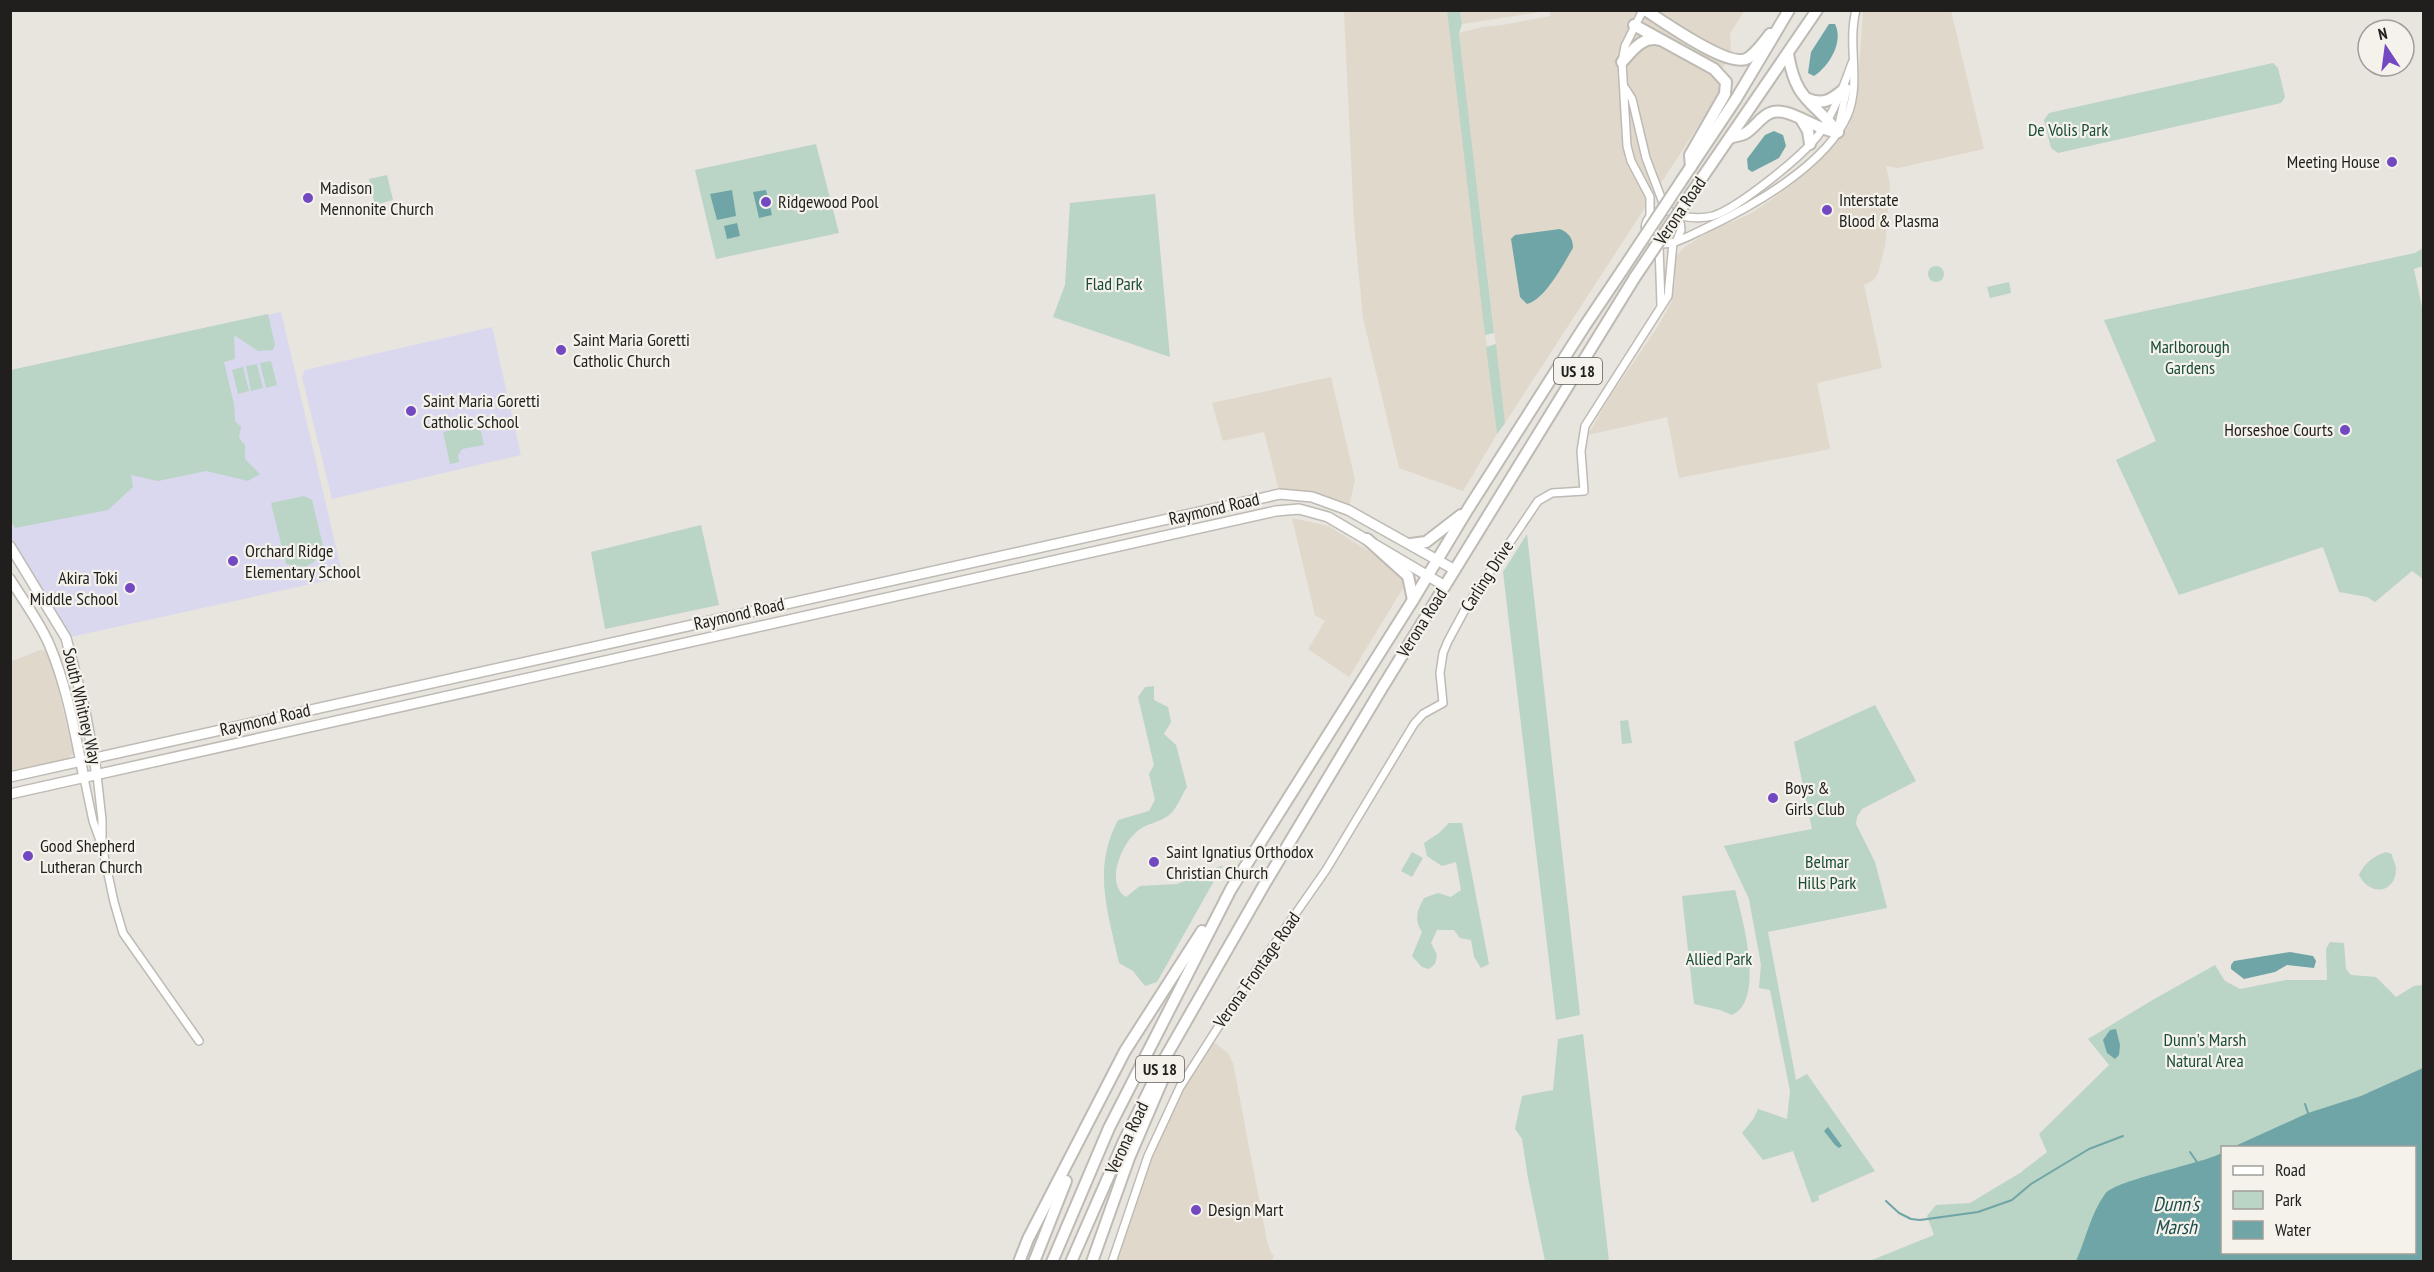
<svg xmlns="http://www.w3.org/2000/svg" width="2434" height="1272" font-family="'PT Sans Narrow',sans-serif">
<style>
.built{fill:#dfd8cb}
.education{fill:#dad8ee}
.green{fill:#bad4c5;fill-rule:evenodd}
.water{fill:#6fa5a6}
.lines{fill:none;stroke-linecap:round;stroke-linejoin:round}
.stream{stroke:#6fa5a6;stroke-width:2}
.minor-casing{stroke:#bebab4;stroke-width:10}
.major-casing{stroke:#bebab4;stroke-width:12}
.highway-casing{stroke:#bebab4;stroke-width:14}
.minor{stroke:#fff;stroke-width:7}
.major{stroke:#fff;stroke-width:9}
.highway{stroke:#fff;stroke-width:10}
.highway-bridge-casing{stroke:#bebab4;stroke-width:14;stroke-linecap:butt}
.highway-bridge{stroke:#fff;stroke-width:10}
.poi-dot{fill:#7349c2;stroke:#f5f2eb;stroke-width:2}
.labels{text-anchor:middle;stroke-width:4.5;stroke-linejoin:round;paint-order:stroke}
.shield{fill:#f5f2eb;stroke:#605e5b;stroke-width:1.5}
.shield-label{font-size:16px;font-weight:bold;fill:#201f1d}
.park-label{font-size:18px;fill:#194d35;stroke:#f5f2eb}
.poi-label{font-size:18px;fill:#201f1d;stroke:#f5f2eb;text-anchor:start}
.street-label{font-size:18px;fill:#201f1d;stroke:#f5f2eb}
.water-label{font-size:20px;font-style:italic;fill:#1d4e4f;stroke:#f5f2eb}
</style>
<rect width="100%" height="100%" fill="#e8e4de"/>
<g class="built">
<polygon points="1344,11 1447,11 1497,434 1463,491 1399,468 1363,318 1354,223"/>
<polygon points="1460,11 1460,10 1547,11 1462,24"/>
<polygon points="1550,11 1744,11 1730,34 1731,54 1718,75 1722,88 1713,103 1505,423 1459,33 1482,27 1503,25 1550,16"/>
<polygon points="1863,11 1951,11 1984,149 1898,168 1886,166 1890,184 1885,246 1878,273 1874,280 1864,285 1882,368 1817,383 1830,449 1679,478 1667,417 1588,435 1609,398 1657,328 1672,301 1675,282 1675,258 1683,248 1712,230 1746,216 1764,205 1813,168 1849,126 1857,100"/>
<polygon points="1331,377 1355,480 1348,510 1280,494 1264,432 1223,441 1212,403"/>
<polygon points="1292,518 1328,526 1393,566 1402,576 1403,588 1349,677 1308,649 1325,621 1315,615"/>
<polygon points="40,650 47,651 53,668 73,753 68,759 11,772 10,662"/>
<polygon points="1210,1039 1228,1053 1233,1063 1267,1241 1271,1253 1274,1256 1271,1262 1112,1262 1163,1120"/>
</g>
<g class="education">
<polygon points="281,312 343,577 66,638 11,546 11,370"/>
<polygon points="492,327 521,455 332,499 302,377 305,370"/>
</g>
<g class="green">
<polygon points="1447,11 1460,11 1462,24 1459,33 1494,333 1485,335"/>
<polygon points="2273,63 2278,68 2285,97 2281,103 2058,153 2051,148 2044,120 2049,113"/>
<polygon points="816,144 839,233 716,259 695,170"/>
<polygon points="387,175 393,200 375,205 369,179"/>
<polygon points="1155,194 1170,357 1053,317 1065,285 1070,203"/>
<polygon points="2423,248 2423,266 2414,269 2424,317 2423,579 2412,571 2375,602 2367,597 2339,592 2323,547 2179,595 2116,460 2156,441 2104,320 2415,253"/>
<circle cx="1936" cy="274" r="8"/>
<polygon points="2009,282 2011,293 1990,298 1987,287"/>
<polygon points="268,314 275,345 273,350 258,351 234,335 235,359 224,362 234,404 235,421 241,427 239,438 245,445 245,459 260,474 248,481 206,471 158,481 131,475 133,487 108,510 15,528 10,520 11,370"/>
<polygon points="1496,344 1505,423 1497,434 1486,347"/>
<polygon points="271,361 277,385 266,388 260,363"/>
<polygon points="257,364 263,388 251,391 246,366"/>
<polygon points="243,367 249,391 238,394 232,370"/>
<polygon points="479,424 484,445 462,449 458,455 459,462 450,464 443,432"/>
<polygon points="304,496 312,500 325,554 306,567 286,564 271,503"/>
<polygon points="701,525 719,605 605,629 591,552"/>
<polygon points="1527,534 1580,1015 1556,1020 1503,572"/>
<path d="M1154,686V700L1168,707L1171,722L1164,734L1176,745L1187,787C1182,795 1178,805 1173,811C1164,822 1150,822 1140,829C1122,841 1104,884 1126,897L1140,886L1177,884L1223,865L1157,982L1145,986L1133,971L1119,963C1108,912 1092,869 1118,820L1149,811L1155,800L1149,774L1154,765L1138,697L1145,687Z"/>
<polygon points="1875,705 1916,781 1862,809 1857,817 1856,824 1875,862 1887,908 1768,932 1796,1080 1807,1074 1875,1171 1818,1196 1819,1200 1812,1203 1793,1151 1763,1160 1742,1133 1754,1118 1758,1109 1787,1119 1790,1091 1770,990 1759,988 1761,965 1749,899 1724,846 1812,829 1794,742"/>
<polygon points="1628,720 1632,743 1622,744 1620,721"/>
<path d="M1449,823H1462L1489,964L1481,968L1474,957L1471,940L1460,938L1454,930H1437L1431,943L1437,955L1435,964L1429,969L1422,967L1412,956L1422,932C1414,919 1417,911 1424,898L1438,893L1451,897L1461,890L1456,862L1442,866L1427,856L1424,843L1439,833Z"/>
<polygon points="1412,852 1423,858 1412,877 1401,871"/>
<path d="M2386,852L2392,854C2392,859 2396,864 2396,869C2396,892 2371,898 2359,875C2364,863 2374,856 2386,852Z"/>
<path d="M1735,890C1742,916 1766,1001 1732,1015L1720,1010L1694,1004L1682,896Z"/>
<path d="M2330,942L2344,943L2346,969L2351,975L2376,977L2396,997L2414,986L2423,985V1261L1867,1262L1934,1235L1927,1216L1936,1205L1970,1203L2020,1173L2047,1152L2039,1134L2109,1065L2088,1039L2156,998L2215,965L2225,981L2240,989L2286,980H2327L2326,949ZM2222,1148H2414V1252H2222Z"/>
<polygon points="1583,1034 1609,1261 1545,1261 1528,1178 1522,1139 1515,1129 1522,1096 1553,1090 1558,1039"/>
</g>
<g class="water">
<path d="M1829,24H1835C1844,42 1829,66 1814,76L1808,73L1811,52Z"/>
<polygon points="1774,131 1783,135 1786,146 1779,158 1752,172 1748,169 1747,159 1765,135"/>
<polygon points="732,190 736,216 717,220 710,194"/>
<polygon points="766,190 772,215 759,218 753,192"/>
<polygon points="737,223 740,236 727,239 724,226"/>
<path d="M1560,229C1569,233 1573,238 1573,248C1564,263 1545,300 1527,304L1520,297L1511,239L1515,235Z"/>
<polygon points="2290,952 2313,956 2316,961 2314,968 2287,965 2275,972 2244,979 2231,969 2231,965 2234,961"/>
<polygon points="2116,1029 2120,1045 2119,1055 2115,1059 2107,1053 2103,1040 2110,1030"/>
<path d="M2423,1068V1261H2076C2086,1239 2090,1215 2105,1194C2115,1180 2201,1164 2222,1153V1252H2414V1148L2233,1147L2308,1113L2361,1096Z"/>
<polygon points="1828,1127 1842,1146 1839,1148 1835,1145 1824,1131"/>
</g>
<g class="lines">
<g class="stream">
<polyline points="2305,1104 2308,1113"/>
<polyline points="2190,1152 2197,1162"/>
<polyline points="1886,1201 1899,1213 1911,1219 1920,1220 1978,1212 2012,1200 2031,1184 2089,1149 2123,1136"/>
</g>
<g class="minor-casing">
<g id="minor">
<polyline points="1643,10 1625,46 1622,62 1627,146 1631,161 1650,197 1650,216"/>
<polyline points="1625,88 1632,99 1646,158 1665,208"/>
<polyline points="1838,129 1847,88"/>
<path d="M1676,215C1689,218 1700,219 1713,216C1738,208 1803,156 1819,134C1834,112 1843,88 1852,63"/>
<path d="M1677,240L1681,230C1680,193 1626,216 1653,242C1668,249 1689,236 1704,229C1751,207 1827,165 1848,114C1861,81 1847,45 1856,10"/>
<polyline points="1659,245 1661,305"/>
<polyline points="97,775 102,820 102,841"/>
<polyline points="84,778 93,821 102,846 114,902 123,933 199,1041"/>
<polyline points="1112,1262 1148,1156 1180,1087 1236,999 1326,870 1414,724 1423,714 1443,703 1440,673 1443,653 1448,641 1468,604 1538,501 1552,493 1584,491 1581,451 1585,426 1668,296 1673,243"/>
</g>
</g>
<g class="major-casing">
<g id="major">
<polyline points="10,546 66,638 84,706 97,775"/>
<path d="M10,579C23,600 39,621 49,644C67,686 75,733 84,778"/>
<polyline points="10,777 1280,494 1312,497 1348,510 1455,570"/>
<polyline points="10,794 1276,511 1299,509 1328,517 1445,586"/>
</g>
</g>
<g class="highway-casing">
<g id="highway">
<path d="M1645,10C1663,21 1730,70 1748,58C1756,53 1764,42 1770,34"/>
<polyline points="1634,25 1714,69 1726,82 1725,94 1690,155 1691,167"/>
<path d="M1788,54C1796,101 1811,99 1838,132"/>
<path d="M1622,62C1632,51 1643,35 1660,40"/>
<path d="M1808,99C1823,105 1831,100 1843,90"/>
<polyline points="1801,119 1808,131 1810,144"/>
<path d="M1730,138C1734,136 1740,136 1744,134C1754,129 1760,117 1770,113C1788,105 1816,131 1838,132"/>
<polyline points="1680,183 1736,99 1789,10"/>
<polyline points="1693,191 1817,10"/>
<polyline points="1367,539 1408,576 1413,600"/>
<polyline points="1411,544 1426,542 1461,515"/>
<polyline points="1019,1262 1028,1239 1125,1051 1202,931"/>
<polyline points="1034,1262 1066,1181"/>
<polyline points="1052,1262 1109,1128 1231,889 1413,600 1468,509 1584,327 1623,269"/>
<polyline points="1071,1262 1124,1141 1165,1058 1264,885 1382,688 1635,277"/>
<polyline points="1092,1262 1129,1158 1165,1074"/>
</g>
</g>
<use href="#minor" class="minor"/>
<use href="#major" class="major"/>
<use href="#highway" class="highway"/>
<g class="highway-bridge-casing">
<g id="highway-bridge">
<polyline points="1623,269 1680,183"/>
<polyline points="1635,277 1693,191"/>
</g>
</g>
<use href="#highway-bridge" class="highway-bridge"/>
</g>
<g class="poi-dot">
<circle cx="2392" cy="162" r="6"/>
<circle cx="308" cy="198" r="6"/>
<circle cx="766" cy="202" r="6"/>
<circle cx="1827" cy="210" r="6"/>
<circle cx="561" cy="350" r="6"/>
<circle cx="411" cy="411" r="6"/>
<circle cx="2345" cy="430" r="6"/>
<circle cx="233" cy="561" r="6"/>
<circle cx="130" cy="588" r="6"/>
<circle cx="1773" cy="798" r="6"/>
<circle cx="28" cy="856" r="6"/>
<circle cx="1154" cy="862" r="6"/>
<circle cx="1196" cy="1210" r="6"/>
</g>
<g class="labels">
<g class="shield">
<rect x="1554" y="358" width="48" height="26" rx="4.5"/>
<rect x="1136" y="1056" width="48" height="26" rx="4.5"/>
</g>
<g class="shield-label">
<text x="1578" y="377">US 18</text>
<text x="1160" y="1075">US 18</text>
</g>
<g class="park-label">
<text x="2068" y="136">De Volis Park</text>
<text x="1114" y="290">Flad Park</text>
<text x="2190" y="353">Marlborough<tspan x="2190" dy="21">Gardens</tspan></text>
<text x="1827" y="868">Belmar<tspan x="1827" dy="21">Hills Park</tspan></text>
<text x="1719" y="965">Allied Park</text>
<text x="2205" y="1046">Dunn's Marsh<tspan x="2205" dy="21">Natural Area</tspan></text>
</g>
<g class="poi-label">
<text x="2380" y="168" text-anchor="end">Meeting House</text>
<text x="320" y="194">Madison<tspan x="320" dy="21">Mennonite Church</tspan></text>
<text x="1839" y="206">Interstate<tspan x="1839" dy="21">Blood &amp; Plasma</tspan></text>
<text x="778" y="208">Ridgewood Pool</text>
<text x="573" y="346">Saint Maria Goretti<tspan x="573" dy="21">Catholic Church</tspan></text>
<text x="423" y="407">Saint Maria Goretti<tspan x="423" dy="21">Catholic School</tspan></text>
<text x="2333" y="436" text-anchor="end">Horseshoe Courts</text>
<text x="245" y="557">Orchard Ridge<tspan x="245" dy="21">Elementary School</tspan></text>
<text x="118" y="584" text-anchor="end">Akira Toki<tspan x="118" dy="21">Middle School</tspan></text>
<text x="1785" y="794">Boys &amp;<tspan x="1785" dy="21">Girls Club</tspan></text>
<text x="40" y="852">Good Shepherd<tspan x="40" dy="21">Lutheran Church</tspan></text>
<text x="1166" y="858">Saint Ignatius Orthodox<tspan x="1166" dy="21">Christian Church</tspan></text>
<text x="1208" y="1216">Design Mart</text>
</g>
<g class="street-label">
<text transform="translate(1680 211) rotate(-56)" y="6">Verona Road</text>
<text transform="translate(1214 509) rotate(-13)" y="6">Raymond Road</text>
<text transform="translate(1487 576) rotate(-57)" y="6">Carling Drive</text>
<text transform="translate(739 614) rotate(-13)" y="6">Raymond Road</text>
<text transform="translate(1422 623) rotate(-58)" y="6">Verona Road</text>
<text transform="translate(82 706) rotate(77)" y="6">South Whitney Way</text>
<text transform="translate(265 720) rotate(-13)" y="6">Raymond Road</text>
<text transform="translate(1257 970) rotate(-55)" y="6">Verona Frontage Road</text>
<text transform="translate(1127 1138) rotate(-65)" y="6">Verona Road</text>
</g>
<g class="water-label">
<text x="2176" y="1211">Dunn's<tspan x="2176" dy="23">Marsh</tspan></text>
</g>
</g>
<rect width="2434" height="1272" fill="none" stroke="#201f1d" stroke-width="24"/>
<rect x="2221" y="1146" width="195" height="108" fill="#f5f2eb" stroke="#a09e99" stroke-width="1.5"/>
<rect x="2233" y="1166" width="30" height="9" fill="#ffffff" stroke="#a09e99" stroke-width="1.5"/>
<text x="2275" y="1176" font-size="18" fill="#201f1d">Road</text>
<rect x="2233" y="1191" width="30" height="18" fill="#bad4c5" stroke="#a09e99" stroke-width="1.5"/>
<text x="2275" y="1206" font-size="18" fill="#201f1d">Park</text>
<rect x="2233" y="1221" width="30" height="18" fill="#6fa5a6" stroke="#a09e99" stroke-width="1.5"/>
<text x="2275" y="1236" font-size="18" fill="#201f1d">Water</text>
<g transform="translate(2386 48) rotate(347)"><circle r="28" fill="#f5f2eb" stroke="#a09e99" stroke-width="1.5"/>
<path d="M0-4.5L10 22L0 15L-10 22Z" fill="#7349c2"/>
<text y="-9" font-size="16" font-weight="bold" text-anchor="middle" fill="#201f1d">N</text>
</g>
</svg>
